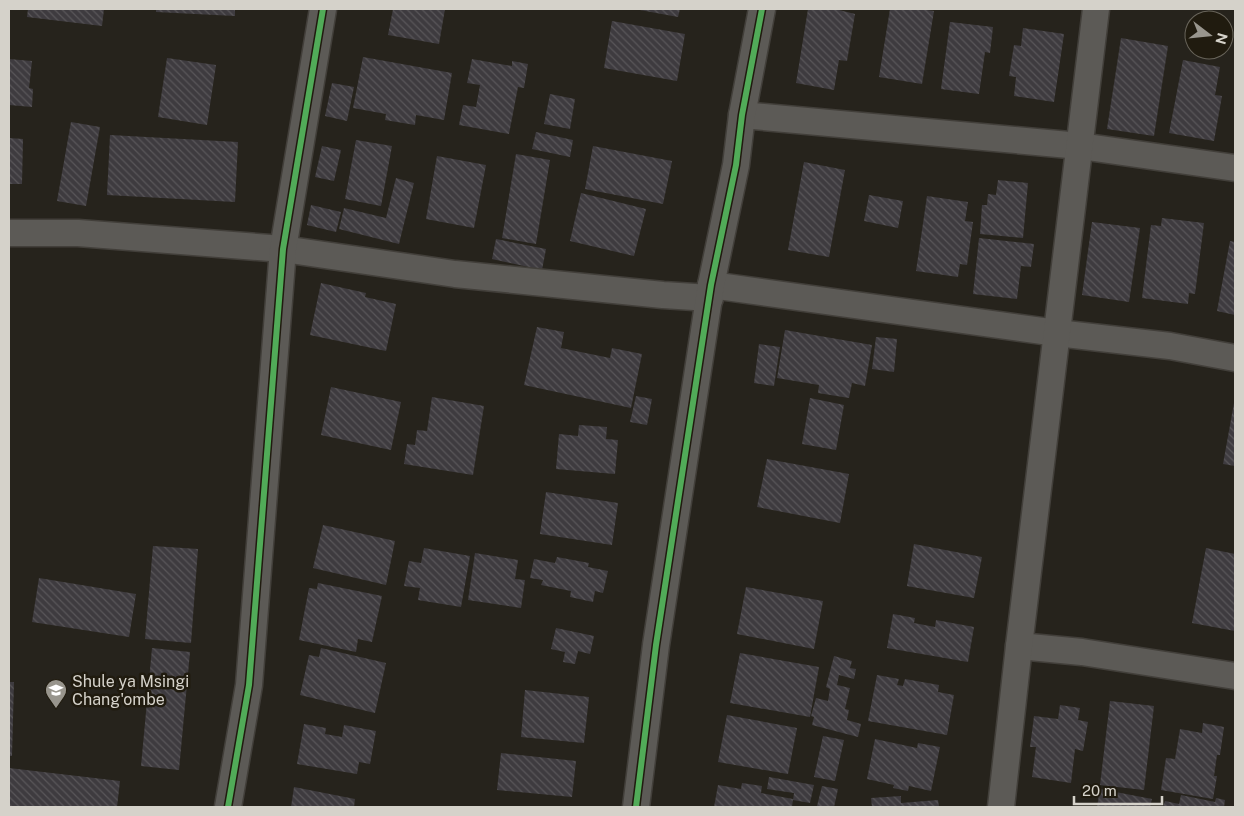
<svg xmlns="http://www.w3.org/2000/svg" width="1244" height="816" font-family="'Public Sans',sans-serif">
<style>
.building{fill:url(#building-back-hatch)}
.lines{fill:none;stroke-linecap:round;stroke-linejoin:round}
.street-casing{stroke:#423f3a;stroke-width:29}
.street{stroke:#5c5a56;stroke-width:26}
.cycleway-casing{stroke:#201b0f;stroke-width:9}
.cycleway{stroke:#51ab58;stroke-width:6}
.labels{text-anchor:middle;stroke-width:5;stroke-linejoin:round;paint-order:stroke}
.poi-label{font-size:16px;fill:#d5d2ca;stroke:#201b0f;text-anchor:start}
</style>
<defs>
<pattern id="building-back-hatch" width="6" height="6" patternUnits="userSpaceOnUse" patternTransform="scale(1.25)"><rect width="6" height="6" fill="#3e3b3f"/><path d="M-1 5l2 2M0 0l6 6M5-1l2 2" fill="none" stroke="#595659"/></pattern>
</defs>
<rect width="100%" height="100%" fill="#26231c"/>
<g class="building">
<polygon points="28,9 104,9 102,26 27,17"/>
<polygon points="156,9 235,9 235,16 156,12"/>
<polygon points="393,9 445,9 439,44 388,35"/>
<polygon points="641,9 680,9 678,17 640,10"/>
<polygon points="808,9 835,9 855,14 847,61 839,60 834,90 796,83"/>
<polygon points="890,9 920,9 934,11 922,84 879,77"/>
<polygon points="612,21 685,34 677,81 604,68"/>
<polygon points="950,22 993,27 990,53 985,52 979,94 941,89"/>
<polygon points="1023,28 1064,34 1054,102 1014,96 1016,77 1009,76 1014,45 1021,46"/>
<polygon points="1121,38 1168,46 1154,136 1107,129"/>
<polygon points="363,57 452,73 444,120 416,115 415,125 385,120 386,114 353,108"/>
<polygon points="167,58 216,65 207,125 158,117"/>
<polygon points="9,59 32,61 29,88 33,89 32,107 9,105"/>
<polygon points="472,59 512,66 512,61 528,64 524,88 518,87 509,134 459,125 463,105 476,107 480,85 467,83"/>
<polygon points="1183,60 1220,67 1215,95 1222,96 1214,141 1169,133"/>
<polygon points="332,83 354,87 347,121 325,116"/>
<polygon points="550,94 575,99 570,129 544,124"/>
<polygon points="71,122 100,127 86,206 57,201"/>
<polygon points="536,132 573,140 570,157 532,149"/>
<polygon points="110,135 238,142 235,202 107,195"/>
<polygon points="9,138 23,139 22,184 9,184"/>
<polygon points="356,140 392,146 381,206 345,199"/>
<polygon points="322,146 341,150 334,181 315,177"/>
<polygon points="593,146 672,161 663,204 585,189"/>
<polygon points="516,154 550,160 536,244 502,238"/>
<polygon points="437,156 486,165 474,228 426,219"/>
<polygon points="804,162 845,170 829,257 788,250"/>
<polygon points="396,178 414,183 399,244 339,229 344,208 386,218"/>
<polygon points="998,180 1028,183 1023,238 980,234 982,205 987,205 988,194 996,195"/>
<polygon points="581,193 646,209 634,256 570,241"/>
<polygon points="869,195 903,201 898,228 864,221"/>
<polygon points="927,196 968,202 965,221 973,222 967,265 960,264 958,277 916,271"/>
<polygon points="311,205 341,212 336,232 307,225"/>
<polygon points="1162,218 1204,223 1195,294 1189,293 1188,304 1142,298 1151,225 1161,226"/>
<polygon points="1092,222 1140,228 1129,302 1082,295"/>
<polygon points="979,238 1034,244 1031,267 1021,266 1017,299 973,294"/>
<polygon points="496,239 546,249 542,270 492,259"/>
<polygon points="1230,241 1235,242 1235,315 1217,311"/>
<polygon points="321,283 366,293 365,297 396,304 386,351 310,335"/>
<polygon points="537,327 564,332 561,348 610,358 612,348 642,354 631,408 524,385"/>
<polygon points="785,330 872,345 865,386 852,383 849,398 818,393 819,385 777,378"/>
<polygon points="876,337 897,339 894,372 872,369"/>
<polygon points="759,344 780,347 774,386 754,383"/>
<polygon points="331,387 401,402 391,450 321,435"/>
<polygon points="636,396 652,399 647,425 630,422"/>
<polygon points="432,397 484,406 473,475 404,464 407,444 415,445 417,430 427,431"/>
<polygon points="810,398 844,405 836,450 802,444"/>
<polygon points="1234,403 1235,403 1235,466 1223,464"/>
<polygon points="579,425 607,427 606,439 618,440 615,474 556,469 559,434 578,436"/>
<polygon points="767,459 849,474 840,523 757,507"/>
<polygon points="546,492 618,503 612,545 540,534"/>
<polygon points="323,525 395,541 386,585 313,568"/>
<polygon points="914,544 982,557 974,598 907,586"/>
<polygon points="153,546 198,549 191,643 145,639"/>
<polygon points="424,548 470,556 461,607 418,600 420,588 404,586 409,561 421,563"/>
<polygon points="1206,548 1235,554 1235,631 1192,623"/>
<polygon points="475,553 518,560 515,579 525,580 521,608 468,600"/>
<polygon points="557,557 589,563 588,567 608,571 603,593 595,591 593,602 570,597 571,591 541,585 543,580 530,578 534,559 555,563"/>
<polygon points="39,578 136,594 129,637 32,622"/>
<polygon points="318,583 382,596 372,642 358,639 356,652 299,640 309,588 317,589"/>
<polygon points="746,587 823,601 814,649 737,634"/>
<polygon points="893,614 915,618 914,623 935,627 936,620 974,627 968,662 887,648"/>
<polygon points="556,628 594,636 590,654 578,651 575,664 563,662 565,652 551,649"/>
<polygon points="152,648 190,652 179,770 141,766"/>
<polygon points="321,648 386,663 375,713 300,695 309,655 319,657"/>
<polygon points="740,653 819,667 810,717 730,703"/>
<polygon points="834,656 852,661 850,668 856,669 854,679 839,675 837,685 850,688 845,709 849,710 847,720 861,724 858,737 812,725 814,717 811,716 816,698 828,701 830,689 826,687"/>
<polygon points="877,675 899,679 897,685 903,686 905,679 939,685 938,692 954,695 947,735 868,721"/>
<polygon points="9,682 14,682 12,756 9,756"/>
<polygon points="525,690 589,697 584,743 521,737"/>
<polygon points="1110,701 1154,706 1144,790 1100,785"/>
<polygon points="1060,705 1080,708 1078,720 1088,722 1083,751 1075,749 1071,783 1032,777 1036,747 1030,747 1034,716 1058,719"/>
<polygon points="727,715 797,728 788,774 718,762"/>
<polygon points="1203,723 1224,727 1220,755 1217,755 1214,776 1217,776 1213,799 1161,790 1166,758 1175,759 1180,729 1202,733"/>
<polygon points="304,724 326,728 325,734 342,737 344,725 376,731 370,764 359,762 357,774 297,764"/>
<polygon points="823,736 844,740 835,781 814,777"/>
<polygon points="875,739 917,748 918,743 940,747 931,791 909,786 908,791 893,788 894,785 867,779"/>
<polygon points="501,753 576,761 572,797 497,790"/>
<polygon points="9,768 120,781 117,807 9,807"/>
<polygon points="769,777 814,785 810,803 793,800 794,793 767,789"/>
<polygon points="742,783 762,786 761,793 793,799 792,807 714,807 718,785 741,789"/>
<polygon points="822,786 838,789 834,807 817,806"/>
<polygon points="294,787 355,799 354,807 291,807"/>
<polygon points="1100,789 1152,799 1150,807 1097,807"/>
<polygon points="1181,795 1215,802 1216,798 1225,800 1224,807 1163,807 1165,801 1179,804"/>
<polygon points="901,796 901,803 938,800 939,807 872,807 871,798"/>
</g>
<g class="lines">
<g class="street-casing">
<g id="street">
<polyline points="742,115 1080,146 1235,168"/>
<polyline points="9,233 78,233 283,249 455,274 663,295 710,298"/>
<polyline points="711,285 1057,333 1170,346 1235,358"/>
<polyline points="1019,646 1082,652 1235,676"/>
<polyline points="228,807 249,685 283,249 323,9"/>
<polyline points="636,807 656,645 711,285 736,165 742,115 762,9"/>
<polyline points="1001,807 1019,646 1096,9"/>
</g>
</g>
<use href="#street" class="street"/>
<g class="cycleway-casing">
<g id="cycleway">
<polyline points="228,807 249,685 283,249 323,9"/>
<polyline points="636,807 656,645 711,285 736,165 742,115 762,9"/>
</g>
</g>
<use href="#cycleway" class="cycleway"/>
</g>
<defs>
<g id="school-pin" transform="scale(1.125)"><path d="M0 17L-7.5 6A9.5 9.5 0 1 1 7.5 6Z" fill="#98958d" stroke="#201b0f"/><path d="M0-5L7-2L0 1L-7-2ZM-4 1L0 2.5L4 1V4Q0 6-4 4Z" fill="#fff"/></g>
</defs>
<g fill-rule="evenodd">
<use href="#school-pin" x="56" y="690"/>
</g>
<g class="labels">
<g class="poi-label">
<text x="72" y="687">Shule ya Msingi<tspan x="72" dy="18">Chang'ombe</tspan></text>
</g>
</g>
<rect width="1244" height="816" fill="none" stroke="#d5d2ca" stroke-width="20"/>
<g transform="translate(1209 35) rotate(106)"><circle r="24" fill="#201b0f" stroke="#68645a"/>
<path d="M0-4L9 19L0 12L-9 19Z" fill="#98958d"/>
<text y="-8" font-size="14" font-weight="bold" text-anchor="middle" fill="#d5d2ca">N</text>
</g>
<path d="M1074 796v8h88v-8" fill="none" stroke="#d5d2ca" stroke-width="2.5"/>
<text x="1082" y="796" font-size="15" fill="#d5d2ca" stroke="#201b0f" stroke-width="4" paint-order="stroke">20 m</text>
</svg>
